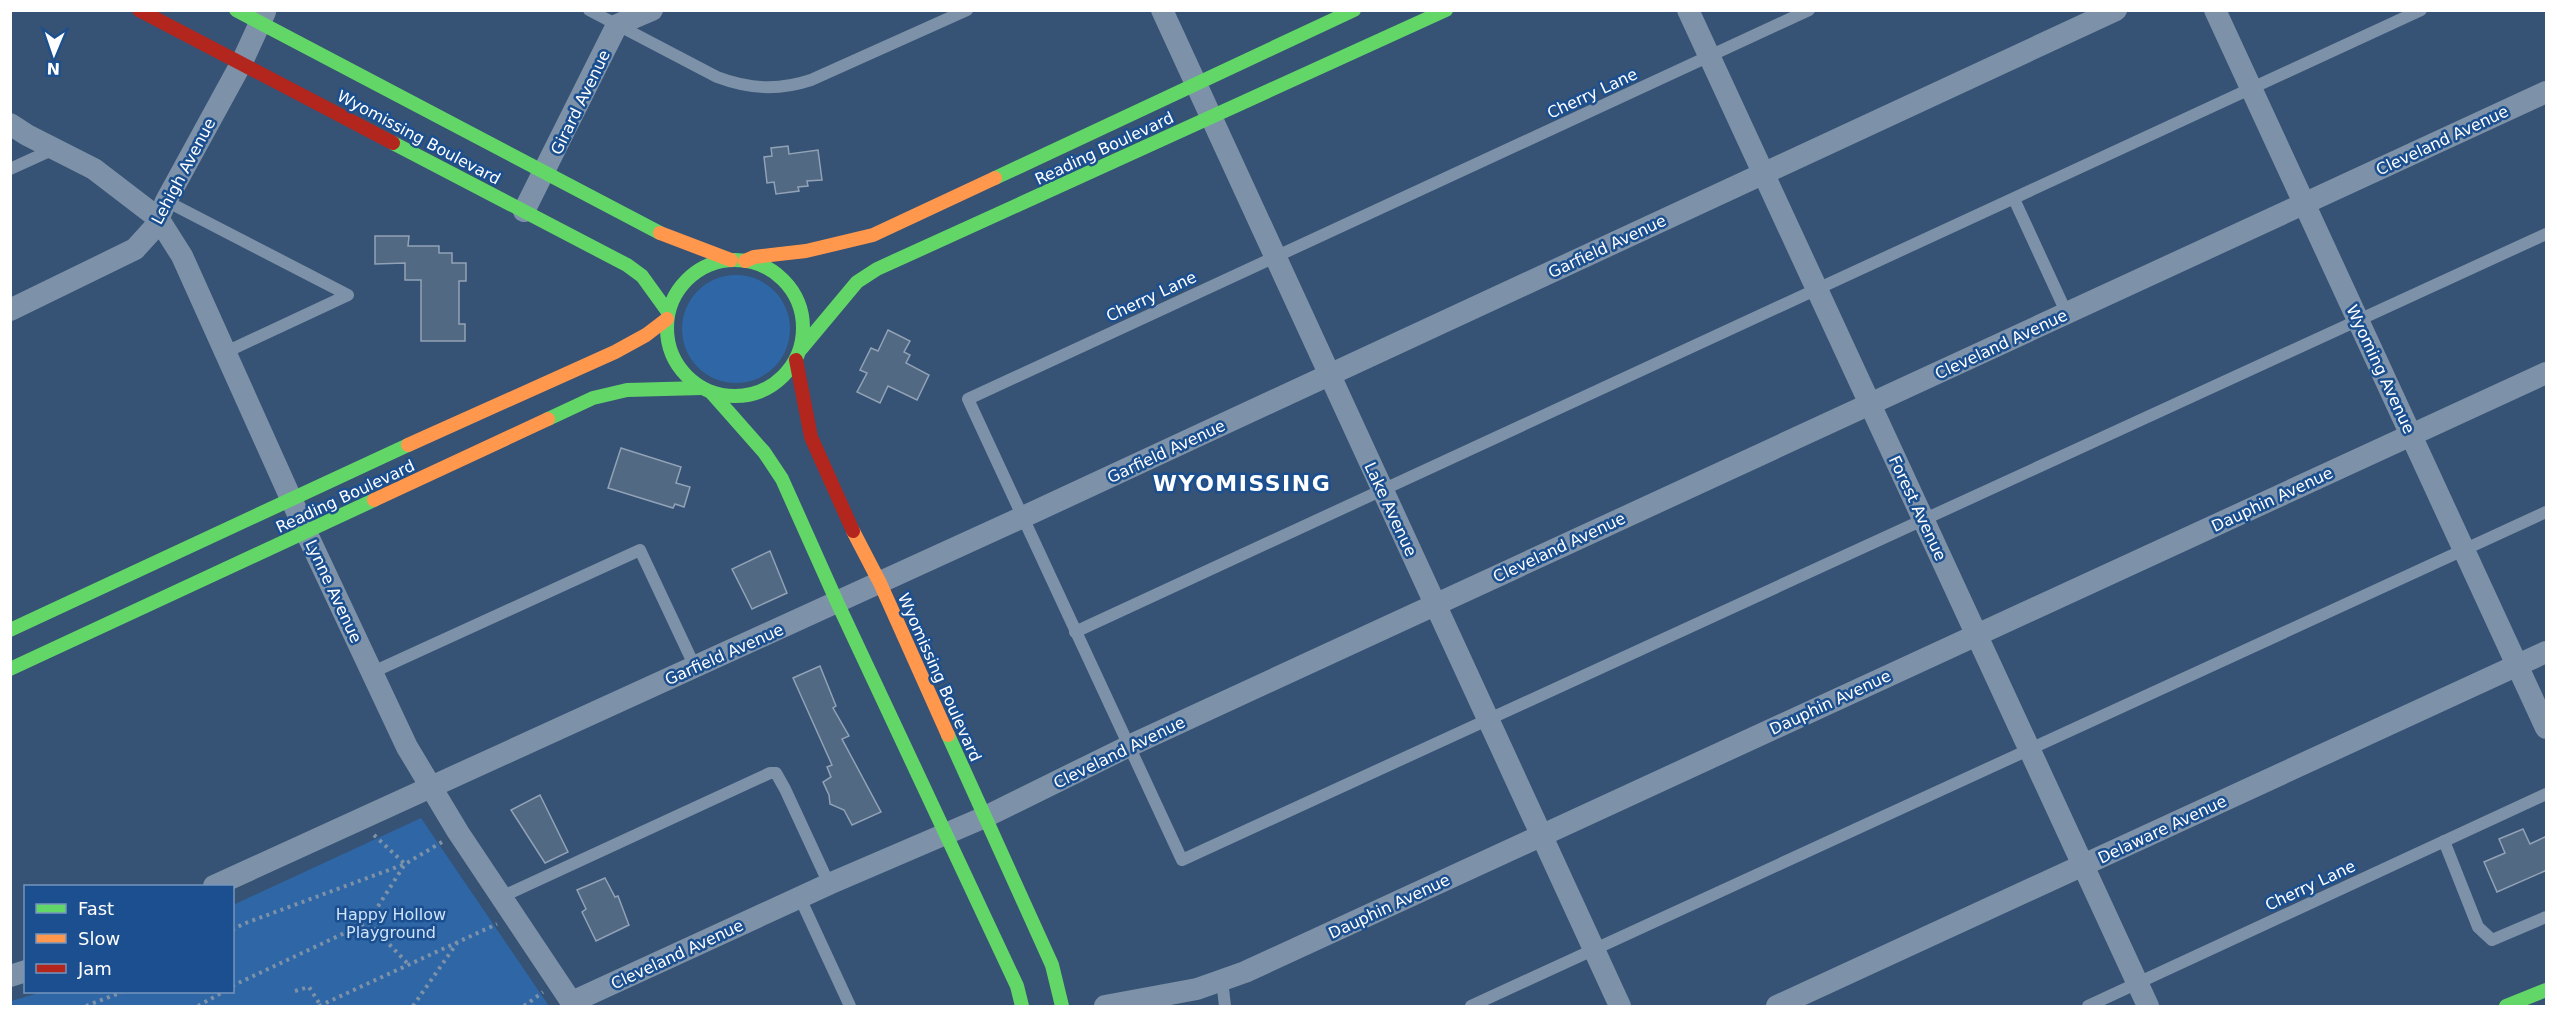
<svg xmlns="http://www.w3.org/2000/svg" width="2557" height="1017" font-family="'DejaVu Sans',sans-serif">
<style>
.green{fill:#2f66a5}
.building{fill:#526984;stroke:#92a2b6;stroke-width:1.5}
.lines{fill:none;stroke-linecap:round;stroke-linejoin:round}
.path{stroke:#7d92a8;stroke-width:4;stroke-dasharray:3 4.5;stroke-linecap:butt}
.lane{stroke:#7d92a8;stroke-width:12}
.street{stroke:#7d92a8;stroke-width:22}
.fast{stroke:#63d668;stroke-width:14}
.slow{stroke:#ff974d;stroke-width:14}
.jam{stroke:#b3261e;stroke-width:14}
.labels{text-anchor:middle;stroke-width:5;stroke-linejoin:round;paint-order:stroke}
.street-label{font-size:16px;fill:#fff;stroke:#1b4f8f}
.park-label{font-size:16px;fill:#cfe3fa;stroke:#1b4f8f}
.district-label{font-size:22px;font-weight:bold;letter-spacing:1.5px;fill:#fff;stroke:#1b4f8f}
</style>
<rect width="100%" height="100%" fill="#365274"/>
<g class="green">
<circle cx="736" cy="329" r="54"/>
<polygon points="421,818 549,1006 11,1006 11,1001 42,992 232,992 233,905"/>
</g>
<g class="building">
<polygon points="788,146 789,154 818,150 822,180 807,181 808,186 798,187 799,191 776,194 774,182 767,183 764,157 772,156 771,148"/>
<polygon points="375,236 409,236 408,246 439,246 439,253 452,253 452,263 466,263 466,281 459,281 459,324 465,324 465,341 421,341 421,280 405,280 405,263 375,264"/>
<polygon points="888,330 910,341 904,352 910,355 906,363 929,375 917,400 888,386 880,403 857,392 867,373 860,370 871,348 878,351"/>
<polygon points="621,448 681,467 676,483 690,487 684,507 675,504 673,508 608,488"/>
<polygon points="770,551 787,593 752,609 732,569"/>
<polygon points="820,666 836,706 833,708 849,736 842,739 881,812 852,825 844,810 830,804 829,795 823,782 831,777 827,767 832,765 793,678"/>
<polygon points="540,795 568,852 545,863 511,810"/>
<polygon points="2523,829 2530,844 2547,836 2547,870 2497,892 2484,862 2505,853 2499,839"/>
<polygon points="605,878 615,897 618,896 629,925 596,941 582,912 586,909 577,890"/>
</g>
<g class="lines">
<g class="path">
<polyline points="374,835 405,864 442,842"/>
<polyline points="232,930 243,924 405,864 368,922 409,965"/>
<polyline points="232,986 368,922"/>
<polyline points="295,991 309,987 321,1006"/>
<polyline points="86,1006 122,992"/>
<polyline points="198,1006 223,992"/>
<polyline points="319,1006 497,924"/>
<polyline points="413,1006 457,943"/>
<polyline points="524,1006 543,992"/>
</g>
<g class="lane">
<path d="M589,10L717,77C749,89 778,91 811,80L967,10"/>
<polyline points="1809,10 968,399 1182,860 2546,234"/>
<polyline points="10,169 54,149"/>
<polyline points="2014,199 2067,314"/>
<polyline points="166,201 348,295 226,352"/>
<polyline points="1075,632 2421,10"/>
<polyline points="373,672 640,550 695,667"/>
<polyline points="2444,841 2478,927 2492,940 2546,917"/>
<polyline points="501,897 770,773 776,773 785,789 829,884"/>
<polyline points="800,898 850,1006"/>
<polyline points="1222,980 1225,1006"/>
<polyline points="1471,1006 2546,512"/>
<polyline points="2088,1006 2546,794"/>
</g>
<g class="street">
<polyline points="1162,10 1620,1006"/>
<polyline points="1688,10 2148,1006"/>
<polyline points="2215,10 2546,728"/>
<polyline points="10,124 27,135 94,169 158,218 182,256 306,532 407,747 458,832 574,1006"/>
<polyline points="524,211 617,25 652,10"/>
<polyline points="10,310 135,249 155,227 166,201 242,62 265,12"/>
<polyline points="214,886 1023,517 2116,10"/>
<polyline points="10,976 26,971"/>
<polyline points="572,1002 829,884 985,817 1129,746 2546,92"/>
<polyline points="1105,1006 1197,989 1245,972 2546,373"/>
<polyline points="1777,1006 2546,652"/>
</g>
<g class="fast">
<polyline points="236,10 660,233"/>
<polyline points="393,143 627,265 642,276 668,312"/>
<polyline points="995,178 1354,10"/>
<circle cx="735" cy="328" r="68"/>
<polyline points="801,349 857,282 877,269 1446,10"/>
<polyline points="711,392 764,452 782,479 837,602 1017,986 1022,1006"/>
<polyline points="548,419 593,398 627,390 702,388"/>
<polyline points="10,630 408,445"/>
<polyline points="10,669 374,500"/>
<polyline points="948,735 1052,965 1062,1006"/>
<polyline points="2506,1006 2546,990"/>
</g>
<g class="slow">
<polyline points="660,233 731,260"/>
<polyline points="745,261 754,257 806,251 873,235 995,178"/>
<polyline points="408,445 615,352 646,335 667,319"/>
<polyline points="374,500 548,419"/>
<polyline points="853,531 880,583 948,735"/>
</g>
<g class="jam">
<polyline points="139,10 393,143"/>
<polyline points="796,360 811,437 853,531"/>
</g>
</g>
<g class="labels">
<g class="street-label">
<text transform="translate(1592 93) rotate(-25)" y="6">Cherry Lane</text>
<text transform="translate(580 102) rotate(-64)" y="6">Girard Avenue</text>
<text transform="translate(419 137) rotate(28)" y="6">Wyomissing Boulevard</text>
<text transform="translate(2442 140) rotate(-25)" y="6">Cleveland Avenue</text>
<text transform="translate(1104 148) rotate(-25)" y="6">Reading Boulevard</text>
<text transform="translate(183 171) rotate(-62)" y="6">Lehigh Avenue</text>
<text transform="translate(1607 246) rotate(-25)" y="6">Garfield Avenue</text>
<text transform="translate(1151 296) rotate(-25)" y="6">Cherry Lane</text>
<text transform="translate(2001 344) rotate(-25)" y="6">Cleveland Avenue</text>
<text transform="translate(2381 369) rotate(65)" y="6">Wyoming Avenue</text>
<text transform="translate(1166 451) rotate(-25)" y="6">Garfield Avenue</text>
<text transform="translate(345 496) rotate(-25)" y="6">Reading Boulevard</text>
<text transform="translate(2272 499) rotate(-25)" y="6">Dauphin Avenue</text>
<text transform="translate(1918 508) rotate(65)" y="6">Forest Avenue</text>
<text transform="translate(1391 509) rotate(65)" y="6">Lake Avenue</text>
<text transform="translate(1559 547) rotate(-25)" y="6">Cleveland Avenue</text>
<text transform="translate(334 591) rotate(65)" y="6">Lynne Avenue</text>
<text transform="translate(724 654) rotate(-24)" y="6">Garfield Avenue</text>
<text transform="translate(940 677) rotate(66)" y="6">Wyomissing Boulevard</text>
<text transform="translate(1830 702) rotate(-25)" y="6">Dauphin Avenue</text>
<text transform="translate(1119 752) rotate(-26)" y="6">Cleveland Avenue</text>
<text transform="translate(2162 829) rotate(-25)" y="6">Delaware Avenue</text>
<text transform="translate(2310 885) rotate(-25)" y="6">Cherry Lane</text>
<text transform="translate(1389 906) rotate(-25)" y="6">Dauphin Avenue</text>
<text transform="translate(677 954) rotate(-25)" y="6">Cleveland Avenue</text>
</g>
<g class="park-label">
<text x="391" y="920">Happy Hollow<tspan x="391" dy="18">Playground</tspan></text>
</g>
<g class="district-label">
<text x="1242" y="491">WYOMISSING</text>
</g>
</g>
<rect width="2557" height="1017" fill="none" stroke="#ffffff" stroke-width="24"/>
<rect x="24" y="885" width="210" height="108" fill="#1b4f8f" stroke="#7695bc" stroke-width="1.5"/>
<rect x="36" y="904" width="30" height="9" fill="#63d668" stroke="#7695bc" stroke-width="1.5"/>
<text x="78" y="915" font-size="18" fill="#ffffff">Fast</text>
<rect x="36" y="934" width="30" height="9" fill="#ff974d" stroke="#7695bc" stroke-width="1.5"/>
<text x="78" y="945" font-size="18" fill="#ffffff">Slow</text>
<rect x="36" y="964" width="30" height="9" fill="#b3261e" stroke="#7695bc" stroke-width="1.5"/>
<text x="78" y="975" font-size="18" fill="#ffffff">Jam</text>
<g transform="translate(54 54) rotate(182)" stroke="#1b4f8f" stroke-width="4.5" paint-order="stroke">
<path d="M0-4.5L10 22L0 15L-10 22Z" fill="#ffffff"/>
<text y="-9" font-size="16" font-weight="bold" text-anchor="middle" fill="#ffffff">N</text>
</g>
</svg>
